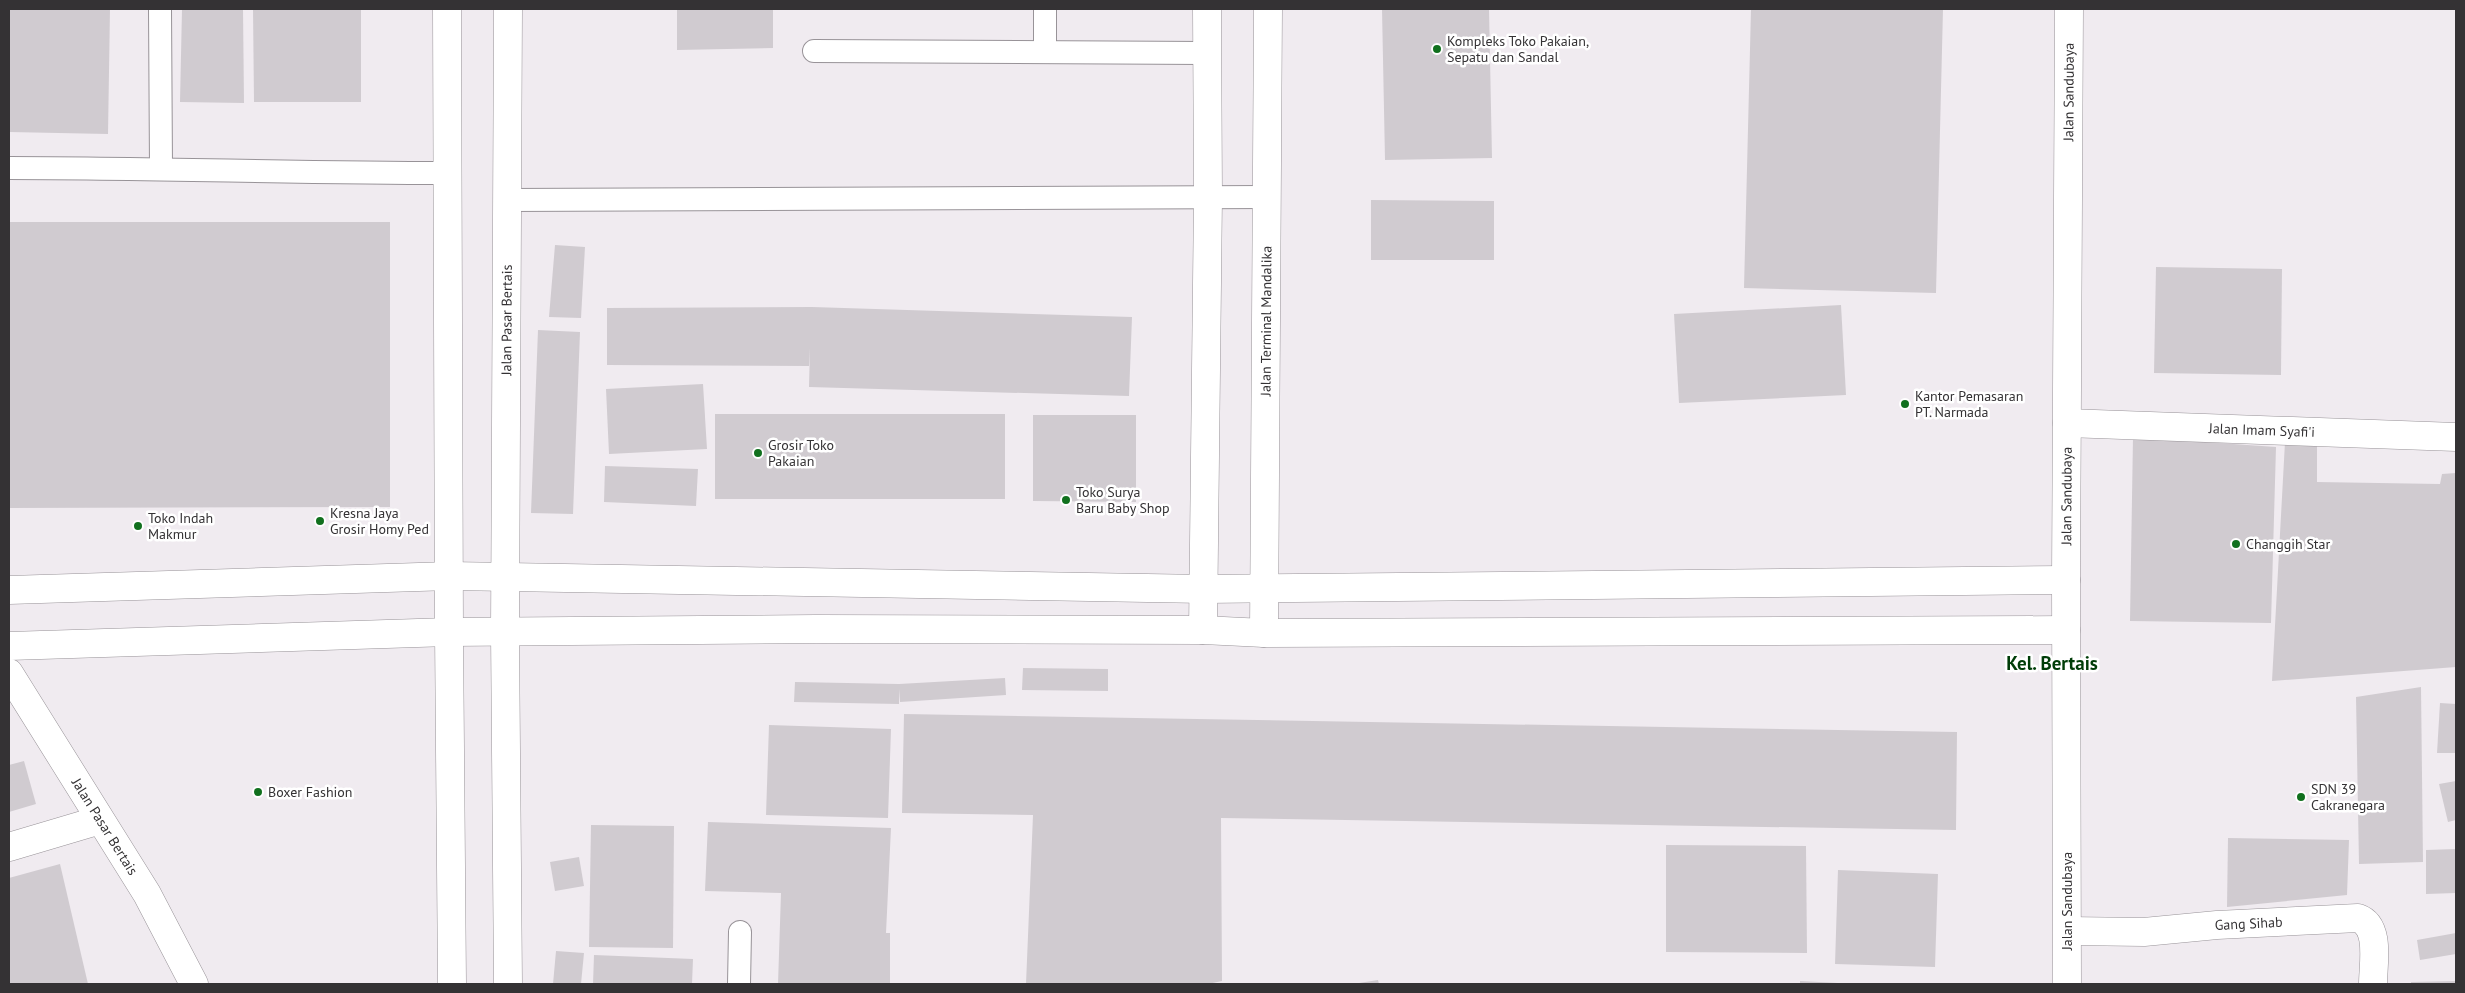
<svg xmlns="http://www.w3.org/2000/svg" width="2465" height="993" font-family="'PT Sans',sans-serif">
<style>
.building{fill:#d0cbd0}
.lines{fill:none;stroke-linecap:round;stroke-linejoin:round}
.service-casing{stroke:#989398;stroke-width:24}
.minor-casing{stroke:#989398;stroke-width:29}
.tertiary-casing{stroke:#989398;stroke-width:29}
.trunk-casing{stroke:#989398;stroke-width:29}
.service{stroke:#fff;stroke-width:22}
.minor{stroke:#fff;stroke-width:28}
.tertiary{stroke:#fff;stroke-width:28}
.trunk{stroke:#fff;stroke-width:28}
.poi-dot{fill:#11701e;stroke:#fff;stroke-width:2}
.labels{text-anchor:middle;stroke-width:5;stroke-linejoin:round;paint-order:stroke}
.poi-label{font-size:14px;fill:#343234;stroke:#fff;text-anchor:start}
.street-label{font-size:14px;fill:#343234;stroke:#fff}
.district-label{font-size:19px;font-weight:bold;fill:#003d08;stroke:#fff}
</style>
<rect width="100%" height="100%" fill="#f0ebf0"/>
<g class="building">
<polygon points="9,9 110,9 108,134 9,132"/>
<polygon points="182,9 243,9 244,103 180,102"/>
<polygon points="253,9 361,9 361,102 254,102"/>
<polygon points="677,9 773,9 773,48 677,50"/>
<polygon points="1382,9 1489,9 1492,158 1385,160"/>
<polygon points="1751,9 1943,9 1936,293 1744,288"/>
<polygon points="1371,200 1494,201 1494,260 1371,260"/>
<polygon points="9,222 390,222 390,507 9,508"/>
<polygon points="555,245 585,247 581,318 549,317"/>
<polygon points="2156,267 2282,269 2281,375 2154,373"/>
<polygon points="1841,305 1846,395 1679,403 1674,314"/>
<polygon points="812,307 1132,317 1129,396 809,387 810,348 809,366 607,365 607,308"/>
<polygon points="538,330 580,332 573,514 531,513"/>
<polygon points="703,384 707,449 609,454 606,389"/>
<rect x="715" y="414" width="290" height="85"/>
<polygon points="1033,415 1136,415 1136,502 1033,501"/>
<polygon points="2133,437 2276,447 2271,623 2130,621"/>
<polygon points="2285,442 2317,444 2317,482 2440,484 2442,474 2456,473 2456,667 2272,681"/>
<polygon points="605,466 698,469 696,506 604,502"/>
<polygon points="1023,668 1108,669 1108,691 1022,690"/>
<polygon points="1005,678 1006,695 900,702 899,689 899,704 794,702 795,682 899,684"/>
<polygon points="2421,687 2423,862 2359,864 2356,697"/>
<polygon points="2440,703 2456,704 2456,753 2437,753"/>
<polygon points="904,714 1957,732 1956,830 1221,818 1222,981 1208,984 1026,984 1033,815 902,813"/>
<polygon points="769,725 891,729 888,818 766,815"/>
<polygon points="24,761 36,804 9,812 9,765"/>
<polygon points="2456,781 2456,820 2448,822 2439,784"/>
<polygon points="708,822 891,828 886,933 890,933 890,984 778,984 781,893 705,891"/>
<polygon points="591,825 674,826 673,948 589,947"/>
<polygon points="2228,838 2349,840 2347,895 2227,907"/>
<polygon points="1666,845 1806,846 1807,953 1666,952"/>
<polygon points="2456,849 2456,893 2426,894 2426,850"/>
<polygon points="579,857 584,886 555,891 550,862"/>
<polygon points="60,864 88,984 9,984 9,878"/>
<polygon points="1838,870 1938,874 1935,967 1835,964"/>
<polygon points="2456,933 2456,954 2420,960 2417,940"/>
<polygon points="556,951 584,953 581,984 553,984"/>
<polygon points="594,955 693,959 692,984 593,984"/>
<polygon points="1378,980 1379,984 1359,984 1359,983"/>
<polygon points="1800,981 1838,983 1838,984 1800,984"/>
<polygon points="2456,981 2456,984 2411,984 2411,982"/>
</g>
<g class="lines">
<g class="service-casing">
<g id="service">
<polyline points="160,9 161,168"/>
<polyline points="1045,9 1045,52"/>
<polyline points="814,51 1206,53"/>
<path d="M9,168C155,168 301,173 446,173"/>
<polyline points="507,200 1267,197"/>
<polyline points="739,984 740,932"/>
</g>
</g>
<g class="minor-casing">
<g id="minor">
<path id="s1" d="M2068,931L2144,932L2217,925L2358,918C2381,926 2373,964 2373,984"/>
</g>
</g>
<g class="tertiary-casing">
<g id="tertiary">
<polyline points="447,9 449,632 452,984"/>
<path id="s2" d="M2067,423L2456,437"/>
<polyline points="9,590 450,576 1205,589 2066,580"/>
<polyline points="1203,630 1208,197 1207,9"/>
<path id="s3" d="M1264,633L1268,9"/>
<polyline points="9,646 449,632 816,629 1203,630 1264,633 2066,630"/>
<path id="s4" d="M9,673L147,894L194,984"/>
<polyline points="9,847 100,820"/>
<path id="s5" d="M508,984L505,633L508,9"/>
</g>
</g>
<g class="trunk-casing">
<g id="trunk">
<path id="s6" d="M2067,984L2066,580L2069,9"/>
</g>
</g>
<use href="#service" class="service"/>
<use href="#minor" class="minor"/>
<use href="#tertiary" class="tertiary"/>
<use href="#trunk" class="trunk"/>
</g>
<g class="poi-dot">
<circle cx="1437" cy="49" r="5"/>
<circle cx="1905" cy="404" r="5"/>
<circle cx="758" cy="453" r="5"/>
<circle cx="1066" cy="500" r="5"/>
<circle cx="320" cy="521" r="5"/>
<circle cx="138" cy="526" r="5"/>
<circle cx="2236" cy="544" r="5"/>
<circle cx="258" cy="792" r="5"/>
<circle cx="2301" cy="797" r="5"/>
</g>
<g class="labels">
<g class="poi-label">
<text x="1447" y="46">Kompleks Toko Pakaian,<tspan x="1447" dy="16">Sepatu dan Sandal</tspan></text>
<text x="1915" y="401">Kantor Pemasaran<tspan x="1915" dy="16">PT. Narmada</tspan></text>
<text x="768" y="450">Grosir Toko<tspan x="768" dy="16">Pakaian</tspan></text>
<text x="1076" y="497">Toko Surya<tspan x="1076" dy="16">Baru Baby Shop</tspan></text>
<text x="330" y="518">Kresna Jaya<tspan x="330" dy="16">Grosir Homy Ped</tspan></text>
<text x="148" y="523">Toko Indah<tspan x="148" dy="16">Makmur</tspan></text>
<text x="2246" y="549">Changgih Star</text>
<text x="2311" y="794">SDN 39<tspan x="2311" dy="16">Cakranegara</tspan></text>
<text x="268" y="797">Boxer Fashion</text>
</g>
<g class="street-label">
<text dy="5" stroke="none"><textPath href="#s6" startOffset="892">Jalan Sandubaya</textPath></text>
<text dy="5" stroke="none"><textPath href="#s5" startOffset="664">Jalan Pasar Bertais</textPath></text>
<text dy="5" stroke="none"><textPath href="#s3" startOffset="312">Jalan Terminal Mandalika</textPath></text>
<text dy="5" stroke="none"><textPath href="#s2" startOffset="195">Jalan Imam Syafi'i</textPath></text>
<text dy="5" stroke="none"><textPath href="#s6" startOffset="488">Jalan Sandubaya</textPath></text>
<text dy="5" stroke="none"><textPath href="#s4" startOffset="181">Jalan Pasar Bertais</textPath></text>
<text transform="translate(2067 901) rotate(-90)" y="5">Jalan Sandubaya</text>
<text dy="5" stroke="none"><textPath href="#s1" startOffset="181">Gang Sihab</textPath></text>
</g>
<g class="district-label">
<text x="2052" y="670">Kel. Bertais</text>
</g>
</g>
<rect width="2465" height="993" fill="none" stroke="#343234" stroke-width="20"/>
</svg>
